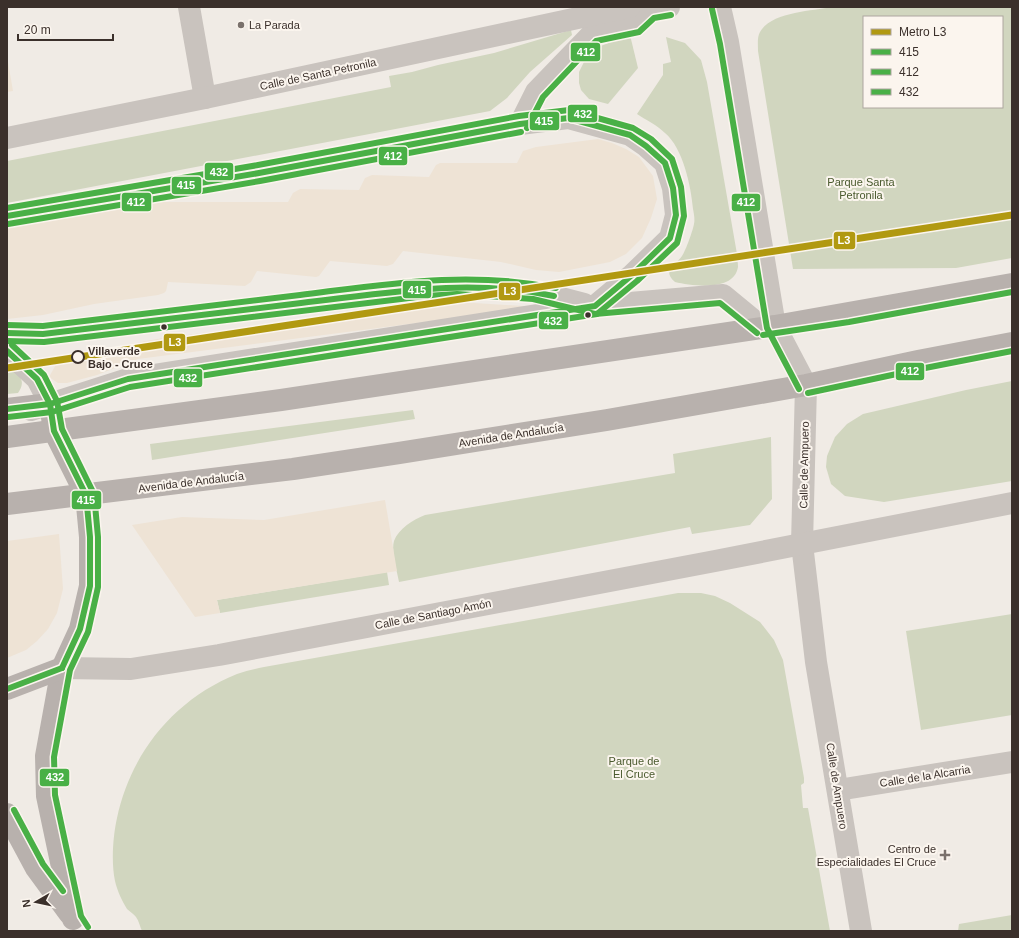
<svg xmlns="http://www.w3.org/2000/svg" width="1019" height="938" font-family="Helvetica,sans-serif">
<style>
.green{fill:#d1d6bf;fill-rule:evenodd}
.plaza{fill:#eee3d5}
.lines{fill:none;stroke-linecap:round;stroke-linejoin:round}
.minor{stroke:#c9c3be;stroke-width:22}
.major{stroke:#b8b1ad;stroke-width:22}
.bus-1-casing{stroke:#fbf5ee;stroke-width:9}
.bus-2-casing{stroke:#fbf5ee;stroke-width:9}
.bus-3-casing{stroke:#fbf5ee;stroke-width:9}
.bus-1{stroke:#49b046;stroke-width:6}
.bus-2{stroke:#49b046;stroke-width:6}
.bus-3{stroke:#49b046;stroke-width:6}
.metro-1-casing{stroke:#fbf5ee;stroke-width:10}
.metro-1{stroke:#b19911;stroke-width:7}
.poi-dot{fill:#7a716c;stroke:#fbf5ee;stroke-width:1.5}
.bus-dot{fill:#3b302b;stroke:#fbf5ee;stroke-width:1.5}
.stop-dot{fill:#fbf5ee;stroke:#3b302b;stroke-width:2}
.labels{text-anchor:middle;stroke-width:4;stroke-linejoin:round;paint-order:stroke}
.poi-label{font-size:11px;fill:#3b302b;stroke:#fbf5ee;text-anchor:start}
.street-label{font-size:11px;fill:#3b302b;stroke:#fbf5ee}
.park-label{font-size:11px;fill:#4a5a2e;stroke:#fbf5ee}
.stop-label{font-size:11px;font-weight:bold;fill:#3b302b;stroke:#fbf5ee;text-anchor:start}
.line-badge{stroke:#fbf5ee;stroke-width:1.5}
.badge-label{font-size:11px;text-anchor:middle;font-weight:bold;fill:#fff}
</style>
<rect width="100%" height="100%" fill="#f0ebe5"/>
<g class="green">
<path d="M832,7H1012V258L956,268L793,269L758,51C758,45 757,37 760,32C771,12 812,11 832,7ZM864,17H1002V107H864Z"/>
<polygon points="571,30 572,35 530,72 507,98 490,111 7,203 7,161 391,87 389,76 412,72 438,65 494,53"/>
<polygon points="630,35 638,68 608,104 589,99 581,90 579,83 579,72 584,62 598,47"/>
<path d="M666,37L685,43L701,60L707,82L737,254C737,258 738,263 738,267C734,292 693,286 675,282C661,270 676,265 682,256C686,250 693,230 694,224C695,220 694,214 693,209C691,186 683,148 665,133C657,125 646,120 637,114L663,75V64L671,62Z"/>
<path d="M7,364C17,374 28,379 18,393L7,394Z"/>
<polygon points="1012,381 1012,481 884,502 845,496 831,484 826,467 827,456 835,437 847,424 863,414 966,390"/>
<polygon points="413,410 415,419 152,460 150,444"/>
<path d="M771,437L772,499L750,525L692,534L690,527L399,582C397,571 391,551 394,541C399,528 413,520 425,515L675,473L673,454Z"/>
<polygon points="387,572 389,585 220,613 217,600"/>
<path d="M678,593H701L715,596L730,603L760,622L774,640L783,660L804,778V783L801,785L803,808H808L830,931H142C140,927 139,921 136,917C134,914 130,912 127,909C122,901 117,890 115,881C111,862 113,836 117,818C131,752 175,699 237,674C246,671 255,669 264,667L551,616Z"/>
<polygon points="1012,614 1012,715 921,730 906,631"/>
<polygon points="1012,915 1012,931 958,931 959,924"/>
</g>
<g class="plaza">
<polygon points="7,56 13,91 7,92"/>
<polygon points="598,139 612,143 626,149 639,157 653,176 657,199 651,218 642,238 626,254 610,262 559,272 536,270 501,262 403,251 393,264 387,266 330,261 319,276 316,277 257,271 251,282 245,286 168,282 166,291 164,293 158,295 94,304 43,315 7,319 7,227 76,213 157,202 288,202 293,193 300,189 359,190 365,178 372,175 429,177 436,165 440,163 517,163 523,151 536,147"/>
<polygon points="443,301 540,307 138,359 97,375 67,383 58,383 49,377 58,361 116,347 157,339"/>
<polygon points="385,500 397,571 217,600 220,613 195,617 132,525 182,517 264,520"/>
<polygon points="59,534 63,589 57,613 48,629 37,641 26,650 7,658 7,541"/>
</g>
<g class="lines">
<g class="minor">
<polyline points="189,7 205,98"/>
<polyline points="720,7 728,42 775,326 806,385 802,544 816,662 861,931"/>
<polyline points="636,8 650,11 669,7"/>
<polyline points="520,124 536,92 592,34 636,24 650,11"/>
<polyline points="7,138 205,98 629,7"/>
<polyline points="7,216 259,173 520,124 568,118 630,135 646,146 665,163 673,188 676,215 670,238 632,275 595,306"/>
<polyline points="7,333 43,334 425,288 457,286 534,291 584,304"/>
<polyline points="7,351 37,379 50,404"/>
<polyline points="31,410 128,379 595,306 723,295 762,327"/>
<polyline points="62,668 131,669 219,655 715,561 1012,503"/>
<polyline points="838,790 1012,762"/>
</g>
<g class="major">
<polyline points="7,409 50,404 54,431 86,495 90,537 90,586 80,629 62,668 46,756 47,796 73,919"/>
<polyline points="7,437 281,400 775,326 1012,284"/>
<polyline points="7,504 293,469 399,453 607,420 806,385 918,361 1012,343"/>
<polyline points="7,689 62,668"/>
<polyline points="7,814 36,868 69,913"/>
</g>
<g class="bus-1-casing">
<g id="bus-1">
<polyline points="7,216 259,173 520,124 568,118 630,135 646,146 665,163 673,188 676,215 670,238 632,275 595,306 128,379 50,404 7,409"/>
<path d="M7,333L43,334C129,324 215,313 301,303C388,293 467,278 554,296"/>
<polyline points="7,351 37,379 50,404 54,431 86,495 90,537 90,586 80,629 62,668"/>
<polyline points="7,689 62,668"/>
</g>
</g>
<g class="bus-2-casing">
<g id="bus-2">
<polyline points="712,9 720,44 767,328 799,389"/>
<polyline points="527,128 543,97 596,41 639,32 654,18 671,15"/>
<polyline points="8,224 260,181 521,132"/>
<polyline points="763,335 849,322 1012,292"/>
<polyline points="7,341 44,342 426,296 457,294 533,299 595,314 720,303 757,333"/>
<polyline points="808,393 920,369 1012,351"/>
</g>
</g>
<g class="bus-3-casing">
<g id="bus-3">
<polyline points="7,208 258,165 519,116 569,110 633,128 651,139 672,159 681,187 684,216 677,243 637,281 597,314 130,387 52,412 8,417"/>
<path d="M7,325L43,326C129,316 215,305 300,295C388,284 468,270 556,288"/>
<polyline points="12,345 44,375 57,401 62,429 94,494 98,537 98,587 88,632 70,670 54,757 55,795 81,916 88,927"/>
<polyline points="14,810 43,864 63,891"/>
</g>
</g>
<use href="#bus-1" class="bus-1"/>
<use href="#bus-2" class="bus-2"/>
<use href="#bus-3" class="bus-3"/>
<g class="metro-1-casing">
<polyline id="metro-1" points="7,368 1012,215"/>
</g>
<use href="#metro-1" class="metro-1"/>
</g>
<g class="poi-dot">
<circle cx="241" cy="25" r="4"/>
<path d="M943 849h4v4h4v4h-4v4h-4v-4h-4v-4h4z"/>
</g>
<g class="bus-dot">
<circle cx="588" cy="315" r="3.5"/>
<circle cx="164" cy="327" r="3.5"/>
</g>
<circle class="stop-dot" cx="78" cy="357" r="6"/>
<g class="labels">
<g class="poi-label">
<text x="249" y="29">La Parada</text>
<text x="936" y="853" text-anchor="end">Centro de<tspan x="936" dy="13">Especialidades El Cruce</tspan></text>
</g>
<g class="street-label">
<text transform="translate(318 74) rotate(-12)" y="4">Calle de Santa Petronila</text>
<text transform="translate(511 435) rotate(-9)" y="4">Avenida de Andalucía</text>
<text transform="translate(804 465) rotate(-89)" y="4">Calle de Ampuero</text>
<text transform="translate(191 482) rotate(-7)" y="4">Avenida de Andalucía</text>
<text transform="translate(433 614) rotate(-11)" y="4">Calle de Santiago Amón</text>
<text transform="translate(925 776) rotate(-9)" y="4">Calle de la Alcarria</text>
<text transform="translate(837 786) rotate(81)" y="4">Calle de Ampuero</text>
</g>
<g class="park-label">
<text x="861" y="186">Parque Santa<tspan x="861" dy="13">Petronila</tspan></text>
<text x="634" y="765">Parque de<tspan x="634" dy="13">El Cruce</tspan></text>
</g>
<g class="stop-label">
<text x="88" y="355">Villaverde<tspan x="88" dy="13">Bajo - Cruce</tspan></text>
</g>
</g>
<g class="line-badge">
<rect x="570" y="42" width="31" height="20" rx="4" fill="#49b046"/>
<rect x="567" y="104" width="31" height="19" rx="4" fill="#49b046"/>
<rect x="529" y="111" width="31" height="20" rx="4" fill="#49b046"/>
<rect x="378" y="146" width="30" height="20" rx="4" fill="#49b046"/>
<rect x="204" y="162" width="30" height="19" rx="4" fill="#49b046"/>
<rect x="171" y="176" width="31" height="19" rx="4" fill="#49b046"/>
<rect x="121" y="192" width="31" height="20" rx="4" fill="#49b046"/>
<rect x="731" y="193" width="30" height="19" rx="4" fill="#49b046"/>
<rect x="833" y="231" width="23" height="19" rx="4" fill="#b19911"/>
<rect x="402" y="280" width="30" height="19" rx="4" fill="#49b046"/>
<rect x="498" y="282" width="23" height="19" rx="4" fill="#b19911"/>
<rect x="538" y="311" width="31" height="19" rx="4" fill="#49b046"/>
<rect x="163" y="333" width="23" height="19" rx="4" fill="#b19911"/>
<rect x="895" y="362" width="30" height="19" rx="4" fill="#49b046"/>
<rect x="173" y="368" width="30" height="20" rx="4" fill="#49b046"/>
<rect x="71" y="490" width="31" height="20" rx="4" fill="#49b046"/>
<rect x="39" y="768" width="31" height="19" rx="4" fill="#49b046"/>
</g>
<g class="badge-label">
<text x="586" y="56">412</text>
<text x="583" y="118">432</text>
<text x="544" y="125">415</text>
<text x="393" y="160">412</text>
<text x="219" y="176">432</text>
<text x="186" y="189">415</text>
<text x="136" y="206">412</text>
<text x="746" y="206">412</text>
<text x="844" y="244">L3</text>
<text x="417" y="294">415</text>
<text x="510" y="295">L3</text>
<text x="553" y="325">432</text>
<text x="175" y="346">L3</text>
<text x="910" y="375">412</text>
<text x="188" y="382">432</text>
<text x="86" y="504">415</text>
<text x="55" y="781">432</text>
</g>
<rect width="1019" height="938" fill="none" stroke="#3b302b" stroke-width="16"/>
<rect x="863" y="16" width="140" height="92" fill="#fbf5ee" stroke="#aea6a0"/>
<rect x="871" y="29" width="20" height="6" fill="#b19911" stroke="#aea6a0"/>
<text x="899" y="36" font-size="12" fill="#3b302b">Metro L3</text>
<rect x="871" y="49" width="20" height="6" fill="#49b046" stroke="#aea6a0"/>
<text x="899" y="56" font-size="12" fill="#3b302b">415</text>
<rect x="871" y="69" width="20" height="6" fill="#49b046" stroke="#aea6a0"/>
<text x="899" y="76" font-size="12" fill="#3b302b">412</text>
<rect x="871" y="89" width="20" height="6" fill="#49b046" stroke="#aea6a0"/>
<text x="899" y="96" font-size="12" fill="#3b302b">432</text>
<g transform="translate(36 902) rotate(261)" stroke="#fbf5ee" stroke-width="3" paint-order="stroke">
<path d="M0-3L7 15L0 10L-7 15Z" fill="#3b302b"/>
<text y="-6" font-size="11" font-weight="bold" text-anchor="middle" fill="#3b302b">N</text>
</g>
<path d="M18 34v6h95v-6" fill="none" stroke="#3b302b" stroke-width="2"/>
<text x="24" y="34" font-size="12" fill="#3b302b" stroke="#fbf5ee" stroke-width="3" paint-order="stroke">20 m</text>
</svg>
